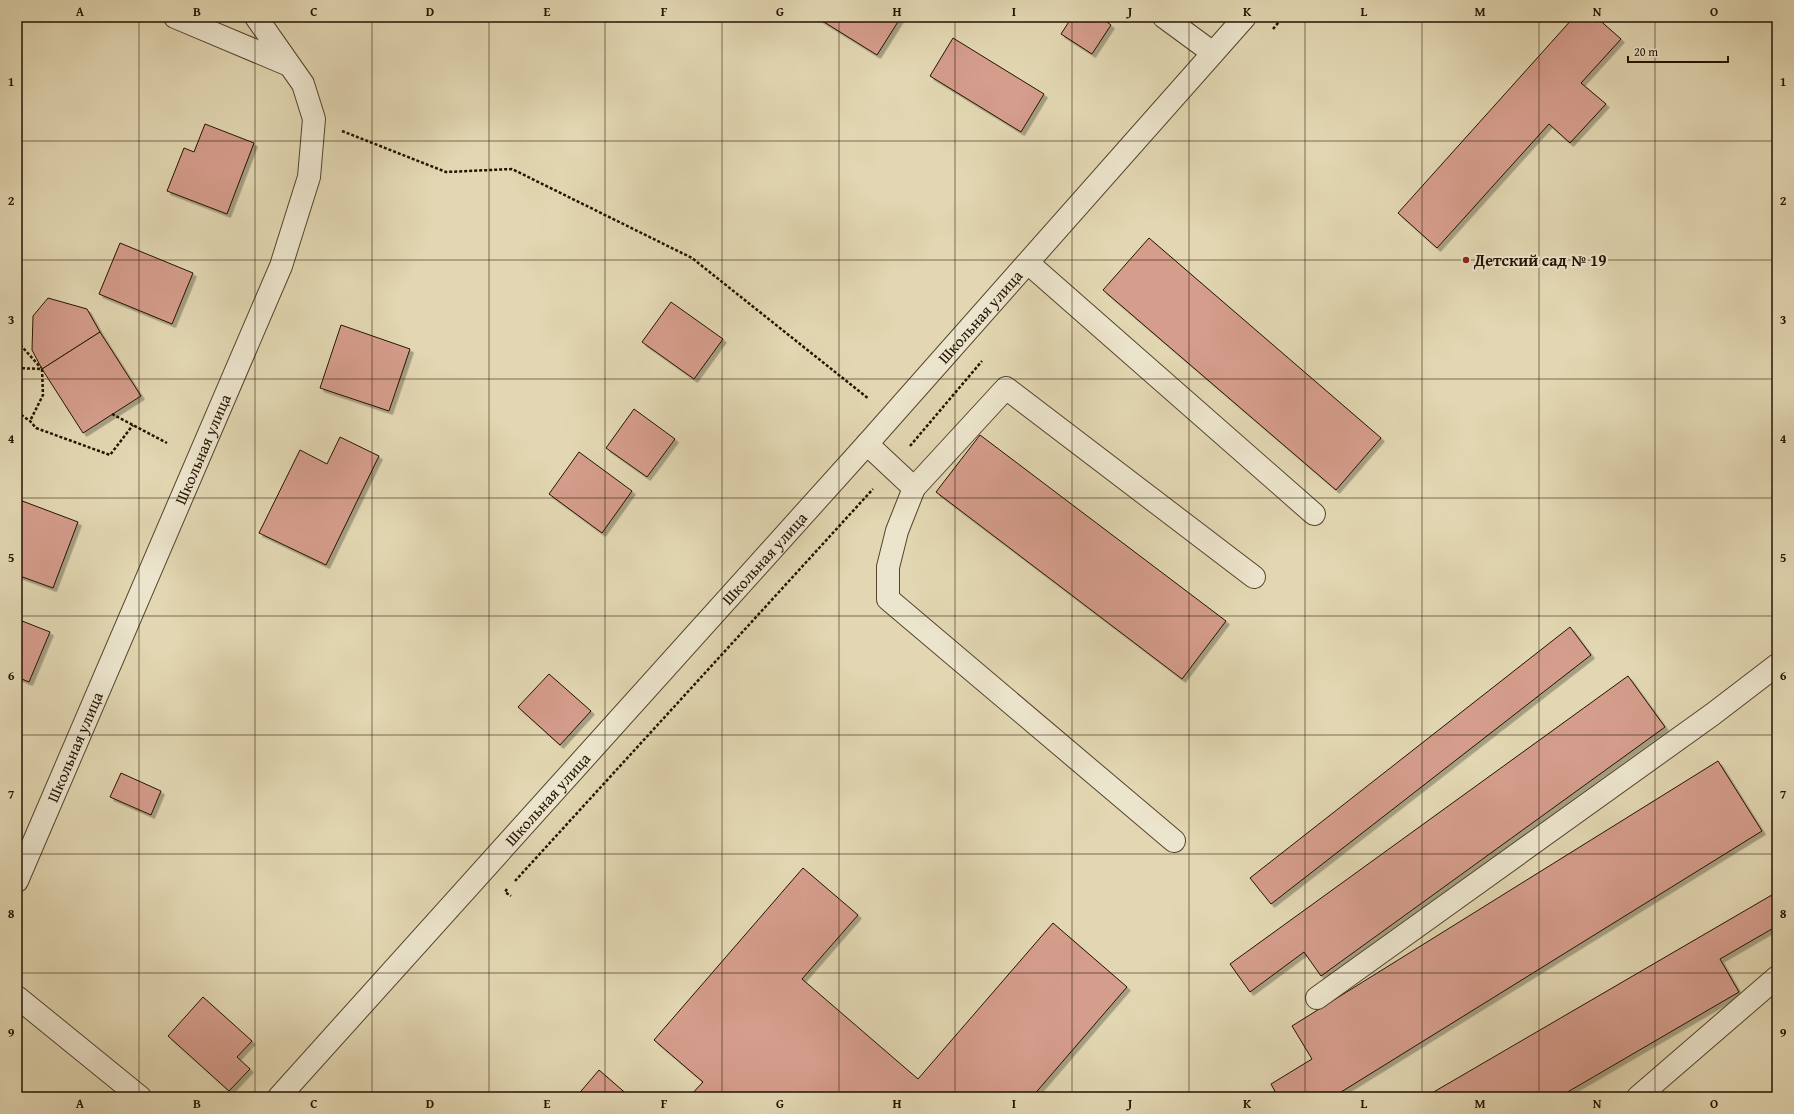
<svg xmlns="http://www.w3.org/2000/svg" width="1794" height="1114" font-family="'Gentium Book Plus',serif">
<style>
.building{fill:#d59d8c;stroke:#241300;filter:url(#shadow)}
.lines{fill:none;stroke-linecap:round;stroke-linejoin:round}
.minor-casing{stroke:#54442c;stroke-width:24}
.path{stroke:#241300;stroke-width:2.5;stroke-dasharray:3 2;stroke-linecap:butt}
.minor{stroke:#ece5cd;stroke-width:22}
.grid{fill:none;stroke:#241300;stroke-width:1;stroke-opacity:0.55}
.poi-dot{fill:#8f2418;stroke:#ece5cd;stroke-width:1.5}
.labels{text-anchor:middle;stroke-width:4;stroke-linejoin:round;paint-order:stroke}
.poi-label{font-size:16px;font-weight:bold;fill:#241300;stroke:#ece5cd;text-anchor:start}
.street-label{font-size:16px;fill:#241300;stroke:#ece5cd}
.neatline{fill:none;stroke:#241300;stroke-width:1.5}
.grid-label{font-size:13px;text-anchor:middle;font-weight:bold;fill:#241300}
</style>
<defs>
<filter id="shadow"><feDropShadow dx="3.5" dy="3.5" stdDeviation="0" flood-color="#0004"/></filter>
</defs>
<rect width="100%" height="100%" fill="#e2d7b2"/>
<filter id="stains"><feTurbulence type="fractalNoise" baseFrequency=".005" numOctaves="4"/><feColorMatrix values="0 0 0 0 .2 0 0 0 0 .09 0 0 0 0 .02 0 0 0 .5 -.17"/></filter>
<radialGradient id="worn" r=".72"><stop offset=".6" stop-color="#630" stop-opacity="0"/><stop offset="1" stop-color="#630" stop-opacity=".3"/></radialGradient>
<g class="building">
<polygon points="816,17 901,17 877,55"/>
<polygon points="1072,17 1100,17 1111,25 1092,54 1061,34"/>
<polygon points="1574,17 1596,17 1621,39 1581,83 1606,104 1570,143 1549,124 1437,248 1398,213"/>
<polygon points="953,38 1044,94 1021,132 930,76"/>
<polygon points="205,124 254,143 227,214 167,191 184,148 194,152"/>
<polygon points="1149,238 1381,438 1336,490 1103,290"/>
<polygon points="120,243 193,273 172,324 99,294"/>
<polygon points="48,298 87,309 100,332 42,369 32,350 33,316"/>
<polygon points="671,302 723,339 694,379 642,342"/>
<polygon points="341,325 410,349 389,411 320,388"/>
<polygon points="100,332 141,396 83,433 42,369"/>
<polygon points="634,409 675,439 647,477 606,448"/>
<polygon points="980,435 1226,621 1182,679 936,492"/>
<polygon points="340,437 379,456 326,565 259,533 300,450 327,464"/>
<polygon points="579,452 632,491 602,533 549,494"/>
<polygon points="17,499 78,522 53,588 17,575"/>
<polygon points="17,619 50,632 29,682 17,677"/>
<polygon points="1570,627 1591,655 1271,904 1250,878"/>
<polygon points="549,674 591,711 560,745 518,707"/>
<polygon points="1628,676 1665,727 1321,976 1304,952 1250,992 1230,964"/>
<polygon points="1718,761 1762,831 1333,1097 1278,1097 1271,1084 1312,1059 1292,1026"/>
<polygon points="121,773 161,791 151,815 110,797"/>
<polygon points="803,868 858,915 802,979 918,1079 1053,923 1127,987 1032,1097 689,1097 703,1082 654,1040"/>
<polygon points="1777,892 1777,926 1720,959 1739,992 1559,1097 1425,1097"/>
<polygon points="203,997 252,1041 237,1057 250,1069 229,1091 168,1036"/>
<polygon points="599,1070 630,1097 576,1097"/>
</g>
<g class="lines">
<g class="minor-casing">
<g id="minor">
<polyline points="175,17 289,65"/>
<polyline points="1164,17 1213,53"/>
<polyline points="1028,263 1314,514"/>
<polyline points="867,444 914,488 1006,388 1254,577"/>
<polyline points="914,488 897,531 888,567 888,599 1174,841"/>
<path id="s1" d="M17,881L281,266L309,177L314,119L303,84L256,17"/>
<polyline points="17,997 140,1097"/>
<polyline points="1317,998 1713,714 1777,665"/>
<path id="s2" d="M279,1097L867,444L1245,17"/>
<polyline points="1638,1097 1777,977"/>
</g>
</g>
<g class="path">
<polyline points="1273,29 1283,17"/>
<polyline points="342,131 446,172 512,169 692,258 869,399"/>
<polyline points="17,341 41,368"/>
<polyline points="17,368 42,369 43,395 30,421"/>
<polyline points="17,412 30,421 36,428 110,455 133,425"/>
<polyline points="112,414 167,443"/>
<polyline points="910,446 982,361"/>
<polyline points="515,881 873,489"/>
<polyline points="507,889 505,892 511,896"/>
</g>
<use href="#minor" class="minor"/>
</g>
<path class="grid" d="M139,17V1097M255,17V1097M372,17V1097M489,17V1097M605,17V1097M722,17V1097M839,17V1097M955,17V1097M1072,17V1097M1189,17V1097M1305,17V1097M1422,17V1097M1539,17V1097M1655,17V1097M17,141H1777M17,260H1777M17,379H1777M17,498H1777M17,616H1777M17,735H1777M17,854H1777M17,973H1777"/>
<circle class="poi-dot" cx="1466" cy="260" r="4"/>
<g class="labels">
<g class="poi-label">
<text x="1474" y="266">Детский сад № 19</text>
</g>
<g class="street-label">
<text dy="6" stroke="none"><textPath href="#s2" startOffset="1049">Школьная улица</textPath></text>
<text dy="6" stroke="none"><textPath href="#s1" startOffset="470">Школьная улица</textPath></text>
<text dy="6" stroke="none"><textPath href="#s2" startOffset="725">Школьная улица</textPath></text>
<text dy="6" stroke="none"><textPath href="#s1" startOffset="146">Школьная улица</textPath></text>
<text dy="6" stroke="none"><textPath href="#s2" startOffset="401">Школьная улица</textPath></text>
</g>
</g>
<rect width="1794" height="1114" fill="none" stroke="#e2d7b2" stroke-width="44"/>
<path d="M1628 56v6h100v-6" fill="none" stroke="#241300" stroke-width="2"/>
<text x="1634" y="56" font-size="12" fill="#241300" stroke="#ece5cd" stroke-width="3" paint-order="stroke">20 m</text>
<rect x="22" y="22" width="1750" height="1070" class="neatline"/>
<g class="grid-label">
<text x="80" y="16">A</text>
<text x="197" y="16">B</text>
<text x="314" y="16">C</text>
<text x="430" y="16">D</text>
<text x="547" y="16">E</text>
<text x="664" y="16">F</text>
<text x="780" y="16">G</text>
<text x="897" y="16">H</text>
<text x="1014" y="16">I</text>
<text x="1130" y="16">J</text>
<text x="1247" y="16">K</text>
<text x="1364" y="16">L</text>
<text x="1480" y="16">M</text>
<text x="1597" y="16">N</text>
<text x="1714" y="16">O</text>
<text x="11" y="86">1</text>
<text x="1783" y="86">1</text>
<text x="11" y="205">2</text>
<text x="1783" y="205">2</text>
<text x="11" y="324">3</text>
<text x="1783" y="324">3</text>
<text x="11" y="443">4</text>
<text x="1783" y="443">4</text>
<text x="11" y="562">5</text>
<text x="1783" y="562">5</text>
<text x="11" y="680">6</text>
<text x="1783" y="680">6</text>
<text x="11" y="799">7</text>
<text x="1783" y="799">7</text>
<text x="11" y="918">8</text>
<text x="1783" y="918">8</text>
<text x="11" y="1037">9</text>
<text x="1783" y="1037">9</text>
<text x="80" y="1108">A</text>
<text x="197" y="1108">B</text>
<text x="314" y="1108">C</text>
<text x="430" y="1108">D</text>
<text x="547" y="1108">E</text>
<text x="664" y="1108">F</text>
<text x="780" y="1108">G</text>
<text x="897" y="1108">H</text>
<text x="1014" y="1108">I</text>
<text x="1130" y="1108">J</text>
<text x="1247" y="1108">K</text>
<text x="1364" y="1108">L</text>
<text x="1480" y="1108">M</text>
<text x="1597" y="1108">N</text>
<text x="1714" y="1108">O</text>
</g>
<rect width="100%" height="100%" filter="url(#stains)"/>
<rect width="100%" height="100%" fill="url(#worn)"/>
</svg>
